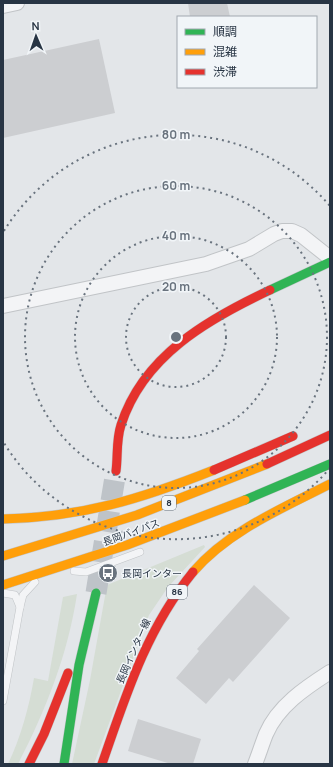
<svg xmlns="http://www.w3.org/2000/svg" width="333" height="767" font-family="Manrope,'Noto Sans JP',sans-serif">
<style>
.green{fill:#d5ddd4}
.building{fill:#ccced1}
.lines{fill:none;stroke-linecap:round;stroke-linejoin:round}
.secondary-tunnel{stroke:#bec3c8;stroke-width:21;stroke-dasharray:21 10;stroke-linecap:butt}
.lane-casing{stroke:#c1c4c7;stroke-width:8}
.street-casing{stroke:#c1c4c7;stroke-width:16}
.fast-casing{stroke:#c1c4c7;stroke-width:10}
.slow-casing{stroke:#c1c4c7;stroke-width:10}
.jam-casing{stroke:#c1c4c7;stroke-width:10}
.lane{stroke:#f3f4f6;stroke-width:7}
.street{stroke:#f3f4f6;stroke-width:14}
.fast{stroke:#30b455;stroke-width:9}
.slow{stroke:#ff9f0a;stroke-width:9}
.jam{stroke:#e5322d;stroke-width:9}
.ring{fill:none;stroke:#69737e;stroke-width:2;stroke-dasharray:2 4}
.labels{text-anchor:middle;stroke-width:3;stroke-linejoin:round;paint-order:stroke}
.shield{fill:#f1f5f8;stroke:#646f7a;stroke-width:1}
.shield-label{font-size:9px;font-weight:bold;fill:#283544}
.street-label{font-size:10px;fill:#283544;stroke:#f1f5f8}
.poi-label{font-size:10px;fill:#283544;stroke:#f1f5f8;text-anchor:start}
.centre{fill:#69737e;stroke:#f1f5f8;stroke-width:2}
.ring-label{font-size:12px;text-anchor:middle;font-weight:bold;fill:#69737e;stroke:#f1f5f8;stroke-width:3;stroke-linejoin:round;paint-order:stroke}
</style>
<rect width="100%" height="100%" fill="#e3e6e9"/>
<g class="green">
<polygon points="204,545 205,547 168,587 149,615 94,764 72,764 90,680 107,585"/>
<path d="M77,594C68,654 46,710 18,764H8C21,737 29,707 34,678L48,681L63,597Z"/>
</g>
<g class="building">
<polygon points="188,3 227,3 230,17 190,17"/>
<polygon points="99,39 115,113 3,138 3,60"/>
<polygon points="254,585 290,618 233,682 229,678 206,704 176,678 199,651 197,649"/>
<polygon points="138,719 201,739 193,764 171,764 128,751"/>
</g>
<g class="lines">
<polyline class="secondary-tunnel" points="96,593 116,471"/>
<g class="lane-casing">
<g id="lane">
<polyline points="74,571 86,572 140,552"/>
<polyline points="3,593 15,595 20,607"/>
<polyline points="3,701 20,607 23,595 35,582"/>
</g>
</g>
<g class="street-casing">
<g id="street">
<polyline points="3,6 17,3"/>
<polyline points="3,306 206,264 249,249 274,234 282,231 292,231 301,235 330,258"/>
<path d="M255,764C259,754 262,744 266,734C278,706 305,688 330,672"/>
</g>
</g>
<g class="fast-casing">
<g id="fast">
<polyline points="270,290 330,262"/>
<polyline points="245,500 330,464"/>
<polyline points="64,764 79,665 96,593"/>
</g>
</g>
<g class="slow-casing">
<g id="slow">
<path d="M3,519C83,517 141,499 214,470"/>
<polyline points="3,556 137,515 267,464"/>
<path d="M193,572C228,531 283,508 330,484"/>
<polyline points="3,585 127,545 245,500"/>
</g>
</g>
<g class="jam-casing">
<g id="jam">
<polyline points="267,464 330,435"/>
<polyline points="214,470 293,436"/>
<path d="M116,471C118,456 116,440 121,425C143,356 208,319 270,290"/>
<polyline points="29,764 44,734 68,673"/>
<path d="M102,764C126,695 146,630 193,572"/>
</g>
</g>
<use href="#lane" class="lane"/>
<use href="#street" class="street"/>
<use href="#fast" class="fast"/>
<use href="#slow" class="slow"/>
<use href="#jam" class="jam"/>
</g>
<g class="ring">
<circle cx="176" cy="337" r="50"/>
<circle cx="176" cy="337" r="101"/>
<circle cx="176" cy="337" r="151"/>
<path d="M330 468A202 202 0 0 1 4 443M4 231A202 202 0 0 1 330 206"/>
</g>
<defs>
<g id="bus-disc" transform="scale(1)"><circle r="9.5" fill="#69737e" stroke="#f1f5f8"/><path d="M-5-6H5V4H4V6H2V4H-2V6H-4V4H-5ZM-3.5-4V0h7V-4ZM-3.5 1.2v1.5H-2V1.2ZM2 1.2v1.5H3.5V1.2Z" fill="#fff"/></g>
</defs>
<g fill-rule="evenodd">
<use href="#bus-disc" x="108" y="573"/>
</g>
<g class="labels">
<g class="shield">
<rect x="162" y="496" width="14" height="14" rx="3"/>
<rect x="167" y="585" width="20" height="14" rx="3"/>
</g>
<g class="shield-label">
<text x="169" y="506">8</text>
<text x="177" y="595">86</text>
</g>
<g class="street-label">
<text transform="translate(131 532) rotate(-20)" y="4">長岡バイパス</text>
<text transform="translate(133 651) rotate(-66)" y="4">長岡インター線</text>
</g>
<g class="poi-label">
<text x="122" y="577">長岡インター</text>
</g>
</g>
<circle cx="176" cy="337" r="6" class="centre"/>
<g class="ring-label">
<text x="176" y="139">80 m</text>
<text x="176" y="190">60 m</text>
<text x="176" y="240">40 m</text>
<text x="176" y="291">20 m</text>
</g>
<rect width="333" height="767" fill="none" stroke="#283544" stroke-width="8"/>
<rect x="177" y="16" width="140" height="72" fill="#f1f5f8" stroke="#a1a8b0"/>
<rect x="185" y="29" width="20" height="6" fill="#30b455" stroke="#a1a8b0"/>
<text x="213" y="36" font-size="12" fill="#283544">順調</text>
<rect x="185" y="49" width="20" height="6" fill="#ff9f0a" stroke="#a1a8b0"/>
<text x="213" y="56" font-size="12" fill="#283544">混雑</text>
<rect x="185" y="69" width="20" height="6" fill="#e5322d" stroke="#a1a8b0"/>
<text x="213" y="76" font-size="12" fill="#283544">渋滞</text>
<g transform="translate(36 36) rotate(358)" stroke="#f1f5f8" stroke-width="3" paint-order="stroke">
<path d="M0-3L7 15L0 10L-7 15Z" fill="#283544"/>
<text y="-6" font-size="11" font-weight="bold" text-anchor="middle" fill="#283544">N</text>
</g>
</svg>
